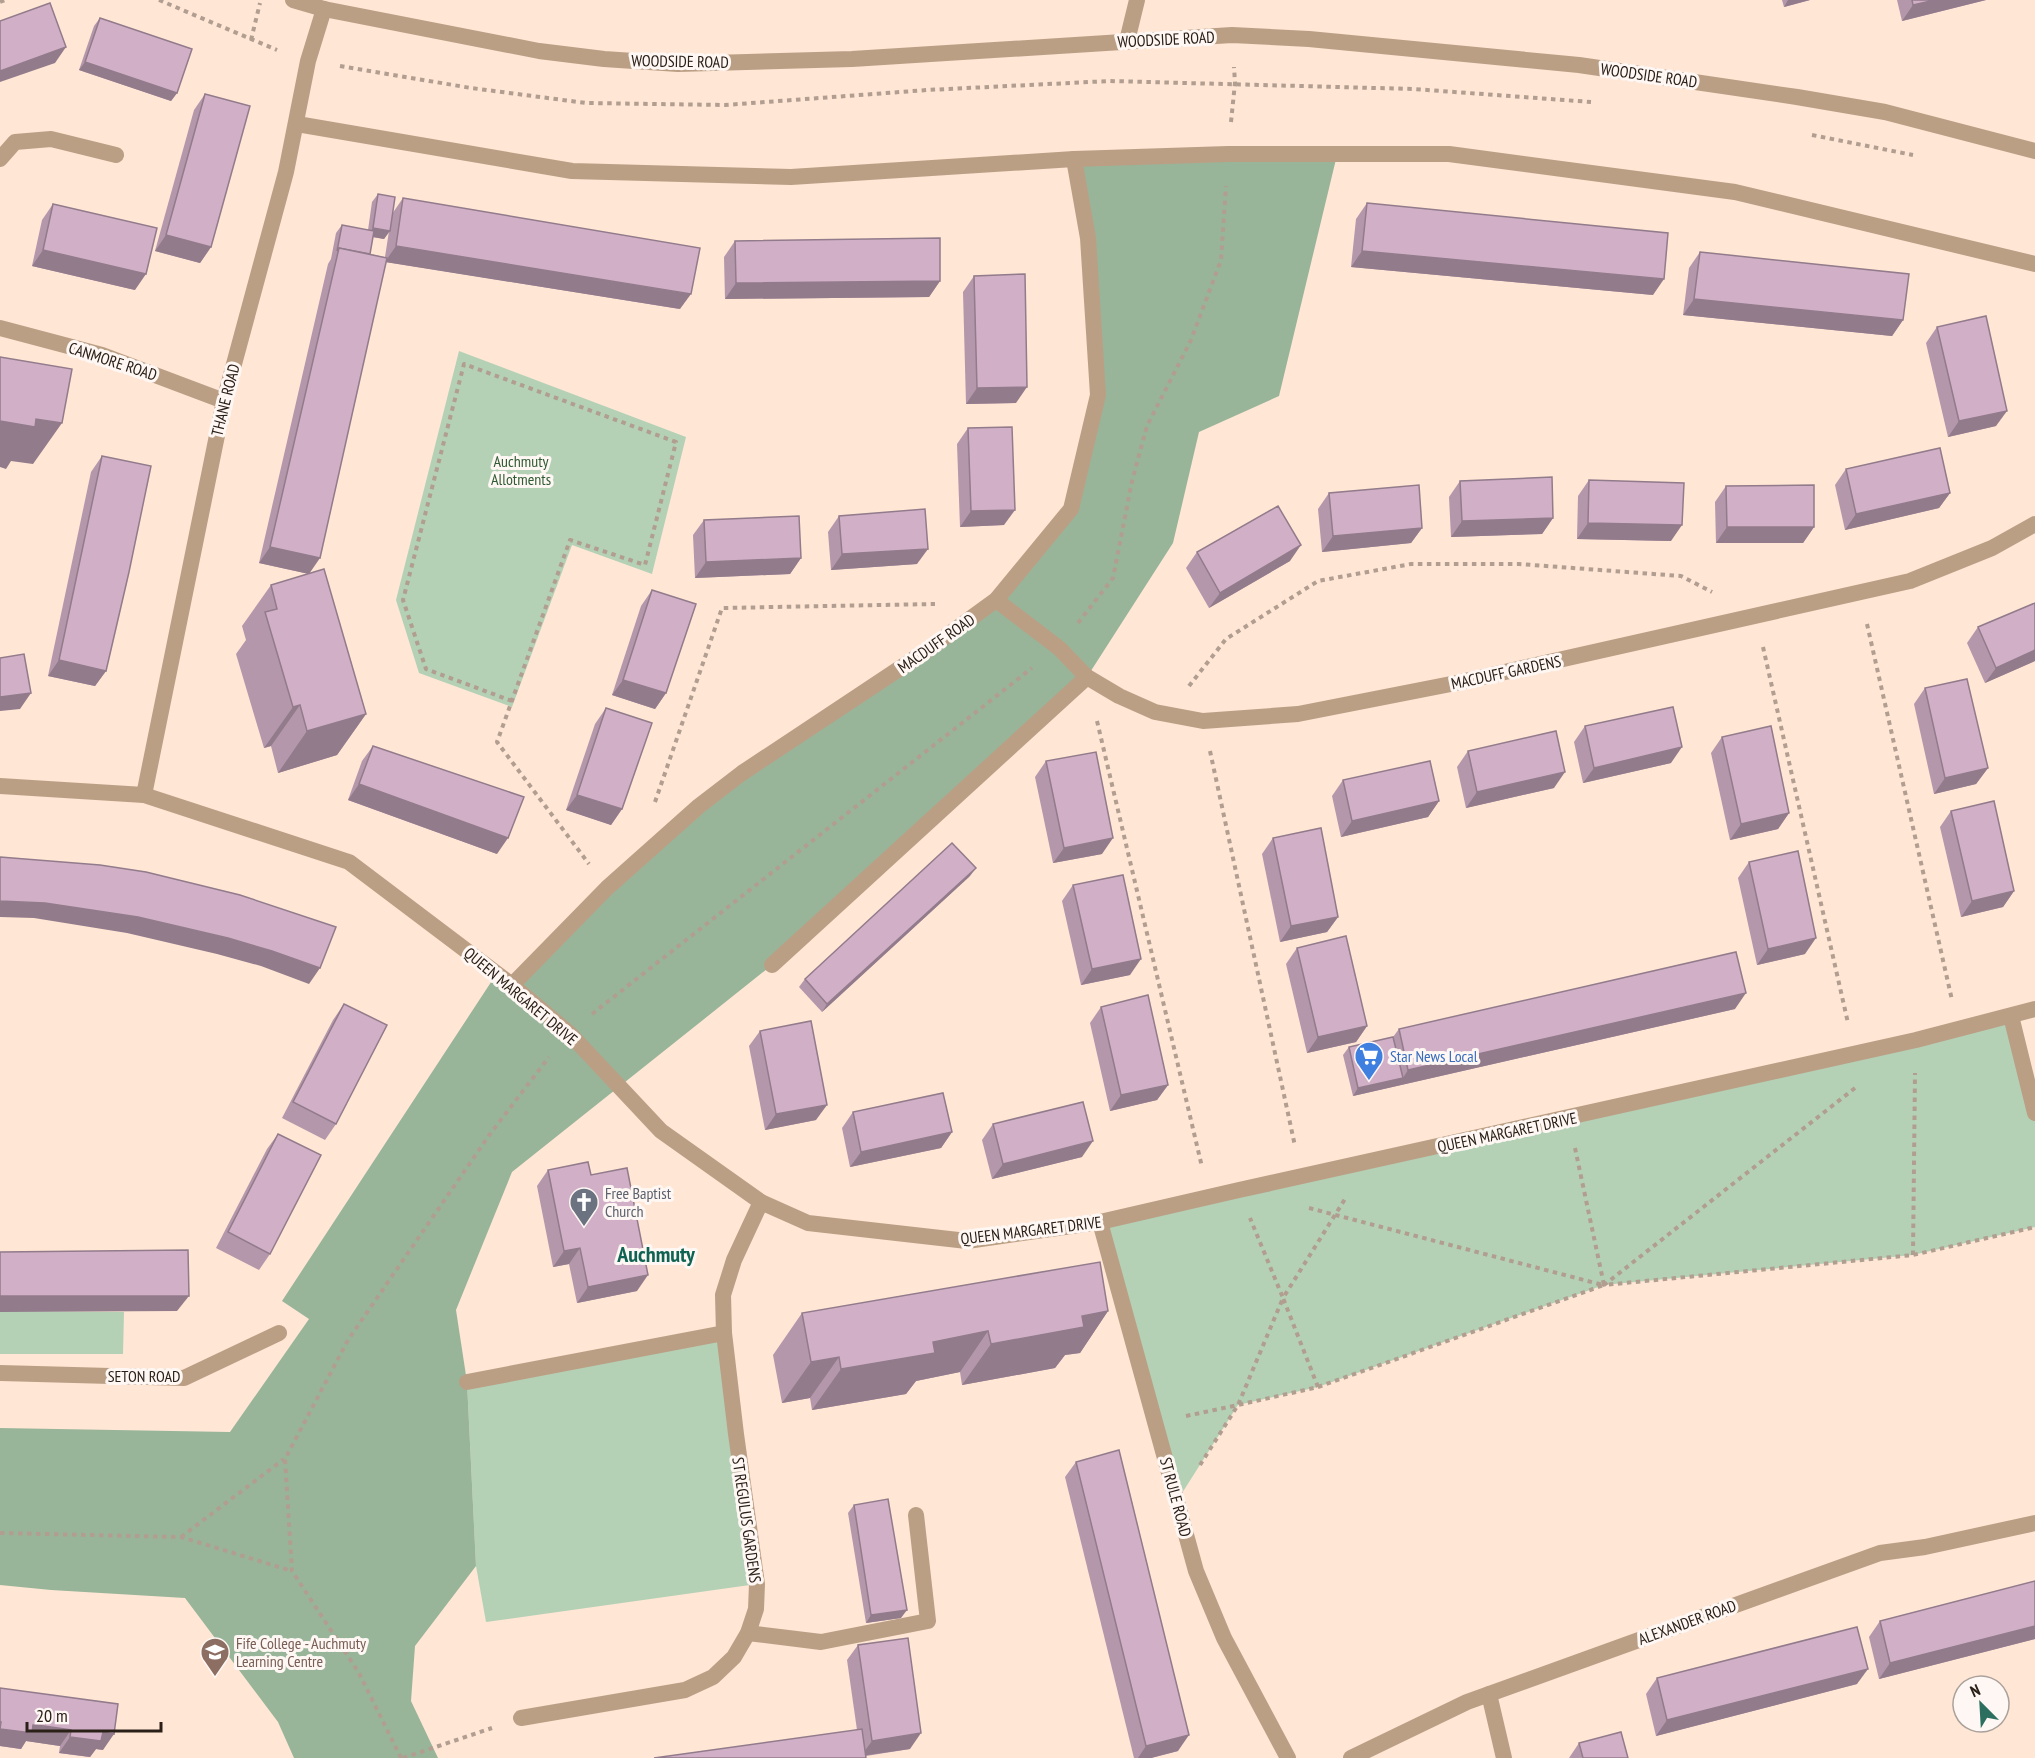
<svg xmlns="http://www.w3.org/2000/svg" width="2035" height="1758" font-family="'PT Sans Narrow',sans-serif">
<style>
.green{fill:#b4d1b6}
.forest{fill:#98b59a}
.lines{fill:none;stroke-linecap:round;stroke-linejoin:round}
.path{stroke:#b19e90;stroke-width:4;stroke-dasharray:4.5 4.5;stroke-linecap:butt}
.service{stroke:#bb9f85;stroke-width:16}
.minor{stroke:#bb9f85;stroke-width:16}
.tertiary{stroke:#bb9f85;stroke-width:16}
.wall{fill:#b497ab;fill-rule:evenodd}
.shaded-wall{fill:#927b8b}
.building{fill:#d1b0c7;stroke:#927b8b;stroke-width:1.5}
.labels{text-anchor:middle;stroke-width:6;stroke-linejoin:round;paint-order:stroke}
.street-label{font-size:16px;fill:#2b2018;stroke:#fef7f3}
.park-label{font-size:16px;fill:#305c35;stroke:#fef7f3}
.shop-label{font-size:16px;fill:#366cbe;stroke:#fef7f3;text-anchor:start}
.worship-label{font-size:16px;fill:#5b616d;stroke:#fef7f3;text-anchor:start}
.education-label{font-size:16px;fill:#785e54;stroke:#fef7f3;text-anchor:start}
.district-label{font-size:22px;font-weight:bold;fill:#0e6352;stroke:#fef7f3}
</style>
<rect width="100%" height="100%" fill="#ffe6d5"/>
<g class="green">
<polygon points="459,351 686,437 652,574 572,545 512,707 419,673 396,600"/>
<polygon points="2011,1016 2035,1113 2035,1227 1913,1255 1604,1285 1318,1387 1238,1405 1177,1501 1100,1222"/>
<polygon points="0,1311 124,1312 123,1354 0,1354"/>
<polygon points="724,1333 757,1584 486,1622 476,1566 467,1382"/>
</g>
<polygon class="forest" points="1337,155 1279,396 1199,432 1173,543 1087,677 772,965 512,1172 456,1310 467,1382 476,1566 415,1646 411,1701 438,1758 294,1758 278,1722 185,1598 51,1590 0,1585 0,1428 230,1432 309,1319 282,1301 497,973 511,985 699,806 996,600 1071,509 1098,395 1074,159"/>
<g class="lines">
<g class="path">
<polyline points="159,0 277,50"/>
<polyline points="0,2 5,0"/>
<polyline points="251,40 260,3"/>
<polyline points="340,66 471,88 586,103 725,105 927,90 1110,81 1414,89 1591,102"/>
<polyline points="1231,122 1235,83 1234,67"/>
<polyline points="1812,135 1913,155"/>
<polyline points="1078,623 1113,578 1132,481 1147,426 1191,340 1221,260 1226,186"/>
<polyline points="1867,624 1952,1000"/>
<polyline points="1763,647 1848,1023"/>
<polyline points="1189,686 1226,639 1318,581 1411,564 1519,564 1681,576 1712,592"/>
<polyline points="512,701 426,669 403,600 464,364 676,442 645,565 570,540 497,742 589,864"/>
<polyline points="1097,721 1202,1167"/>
<polyline points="1210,751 1295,1146"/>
<polyline points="655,802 722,608 935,604"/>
<polyline points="592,1014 1032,668"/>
<polyline points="1855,1088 1604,1285 1913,1255 2035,1227"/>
<polyline points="1575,1148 1604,1285"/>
<polyline points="1309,1208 1603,1285"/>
<polyline points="1913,1255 1915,1073"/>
<polyline points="1318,1387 1283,1298 1345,1199"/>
<polyline points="1186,1416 1238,1405 1283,1298 1250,1218"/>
<polyline points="1200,1465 1238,1405 1318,1387 1604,1285"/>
<polyline points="0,1533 181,1537 292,1571"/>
<polyline points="181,1537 284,1459"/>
<polyline points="401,1758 359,1673 292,1571 285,1459 348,1340 490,1134 549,1057"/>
<polyline points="403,1758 492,1728"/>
</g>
<g class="service">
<polyline points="0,159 15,142 51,139 116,155"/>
<polyline points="772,965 1087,677"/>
<polyline points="748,1633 821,1642 928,1621 916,1515"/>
</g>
<g class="minor">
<polyline points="1127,41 1137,0"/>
<polyline points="297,124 572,171 791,177 1074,159 1228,154 1449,154 1735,192 2035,264"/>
<polyline points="0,328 102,355 224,401"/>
<polyline points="996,600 1059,648 1087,677 1119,696 1155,712 1203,721 1298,714 1456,683 1910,581 1992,548 2035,524"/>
<polyline points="0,786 144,795 349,862 512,985 569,1033 661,1131 761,1202 808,1223 967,1241 1100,1222 1239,1190 1916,1040 2035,1009"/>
<polyline points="144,795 224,401 286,172 308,61 324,9"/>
<polyline points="512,985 607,888 699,806 742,773 923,653 996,600 1071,509 1098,395 1088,238 1074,159"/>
<polyline points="2011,1016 2035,1113"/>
<polyline points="1100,1222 1196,1571 1224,1638 1288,1758"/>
<polyline points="0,1373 184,1378 279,1333"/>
<polyline points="467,1382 724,1333"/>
<polyline points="1489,1694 1504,1758"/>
<polyline points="521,1718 685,1690 713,1677 734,1657 748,1633 756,1609 757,1584 736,1434 724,1333 723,1295 734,1260 761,1202"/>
<polyline points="1351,1758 1467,1702 1880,1553 1925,1547 2035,1523"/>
</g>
<polyline class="tertiary" points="293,0 324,9 539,51 604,59 678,64 852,59 1232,35 1309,39 1579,65 1797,97 1885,112 2035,151"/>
</g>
<g class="wall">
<polygon points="1782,0 1810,0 1784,7"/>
<polygon points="1897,0 1986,0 1902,21"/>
<polygon points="100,18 177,93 171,101 79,70 94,26"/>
<polygon points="205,94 211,247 200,263 155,251 194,110"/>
<path d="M378,194L392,214L403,198L680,309L386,262L309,574L366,714L337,755L278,773L271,746L264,748L236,654L246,640L242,626L271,585L309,574L259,563L328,264L331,259L336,233L342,225L368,230L372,202ZM389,231L385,257L370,254L373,237L384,239Z"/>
<polygon points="1367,203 1653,295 1351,267 1356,219"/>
<polygon points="53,204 135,290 32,266 42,220"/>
<polygon points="735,241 940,281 929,297 725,299 724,257"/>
<polygon points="1700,252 1903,320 1892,336 1683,315 1689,268"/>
<polygon points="974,276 1016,403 966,404 963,292"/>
<polygon points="1937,327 1996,426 1948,437 1926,343"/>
<polygon points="968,428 1004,525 960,527 957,444"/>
<polygon points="102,456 106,671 95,686 48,676 91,472"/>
<polygon points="1846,469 1950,493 1939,508 1845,530 1835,485"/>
<polygon points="1589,480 1671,541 1577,539 1578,496"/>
<polygon points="1460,481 1553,518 1542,534 1451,537 1449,497"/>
<polygon points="1726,486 1814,527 1803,543 1716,543 1715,502"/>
<polygon points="1329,493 1422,528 1411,543 1322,552 1318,509"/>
<polygon points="839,516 917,564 831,570 828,532"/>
<polygon points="704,520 801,558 790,574 695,578 693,535"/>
<polygon points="1197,552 1290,561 1209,608 1186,568"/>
<polygon points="652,590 666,693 655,709 612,695 641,606"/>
<polygon points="2035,603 2035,661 1985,683 1967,643 1978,627"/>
<polygon points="1925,688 1988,768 1976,784 1934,794 1914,704"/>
<polygon points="606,708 622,809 611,825 566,810 595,724"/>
<polygon points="1585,726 1671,763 1583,783 1574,742"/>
<polygon points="1722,737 1789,813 1778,829 1730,840 1711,753"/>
<polygon points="373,746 497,854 348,800 362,761"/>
<polygon points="1468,751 1554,788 1466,808 1457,767"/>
<polygon points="1046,761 1102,854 1053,863 1035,777"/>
<polygon points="1343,780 1439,801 1428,817 1341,837 1332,796"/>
<polygon points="1951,811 2014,891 2003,907 1961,917 1940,827"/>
<polygon points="1273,838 1338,917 1327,932 1280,942 1262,854"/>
<polygon points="1749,862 1805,954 1757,965 1738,878"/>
<polygon points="970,876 822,1012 799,987 805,979"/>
<polygon points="1073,885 1130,975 1081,985 1062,901"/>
<polygon points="1297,948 1367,1026 1356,1042 1307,1053 1286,964"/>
<polygon points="344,1004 336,1124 325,1140 282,1118 333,1020"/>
<polygon points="1101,1007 1168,1085 1157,1100 1110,1111 1090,1023"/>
<polygon points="1735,1009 1353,1096 1343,1055 1349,1047 1393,1037 1399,1029"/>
<polygon points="760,1031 816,1120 765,1130 749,1046"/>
<polygon points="853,1112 952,1132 941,1148 850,1167 842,1128"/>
<polygon points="993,1124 1082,1157 992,1179 982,1140"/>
<polygon points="278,1134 270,1254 259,1270 216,1248 267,1149"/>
<polygon points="548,1170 591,1175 637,1291 577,1303 569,1264 553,1267 537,1186"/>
<polygon points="1108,1311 1080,1353 1065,1355 1055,1368 962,1385 960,1372 916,1381 906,1394 812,1410 810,1398 782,1403 773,1355 802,1313"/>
<polygon points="1076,1462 1178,1751 1151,1758 1134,1758 1065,1477"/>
<polygon points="854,1505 901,1618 866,1623 848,1513"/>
<polygon points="2035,1581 2035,1639 1879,1679 1869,1637 1880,1621"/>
<polygon points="858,1645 910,1749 866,1756 857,1730 847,1660"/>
<polygon points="1657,1678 1857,1684 1656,1736 1646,1694"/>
<polygon points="0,1688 103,1750 96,1749 90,1757 59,1753 60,1746 33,1742 26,1741 21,1749 0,1746"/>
<polygon points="1579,1743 1628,1758 1569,1758"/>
</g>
<g class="shaded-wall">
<polygon points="1788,0 1810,0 1784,7"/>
<polygon points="1935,0 1986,0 1902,21 1913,5"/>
<polygon points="66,47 55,63 0,82 0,71"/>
<polygon points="85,62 177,93 171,101 79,70"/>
<polygon points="373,228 390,231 384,239 367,236"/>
<polygon points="166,235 211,247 200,263 155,251"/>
<polygon points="396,246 691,294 680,309 385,262"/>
<polygon points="43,250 146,274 135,290 32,266"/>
<polygon points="1362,251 1664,279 1653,295 1351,267"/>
<polygon points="940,281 929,297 725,299 736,283"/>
<polygon points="1694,299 1903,320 1892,336 1683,315"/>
<polygon points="1027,387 1016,403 966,404 977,388"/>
<polygon points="2007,411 1996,426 1948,437 1959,421"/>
<polygon points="36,419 62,423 33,464 11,461 6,469 0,467 0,421"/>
<polygon points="1950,493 1939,508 1845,530 1856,514"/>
<polygon points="1015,510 1004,525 960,527 971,511"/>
<polygon points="1553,518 1542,534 1451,537 1462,521"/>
<polygon points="1588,523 1682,525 1671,541 1577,539"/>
<polygon points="1727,527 1814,527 1803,543 1716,543"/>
<polygon points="1422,528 1411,543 1322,552 1333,536"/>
<polygon points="1301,545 1290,561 1209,608 1220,593"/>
<polygon points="270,547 320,558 309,574 259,563"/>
<polygon points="928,549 917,564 831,570 842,554"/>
<polygon points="801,558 790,574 695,578 706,562"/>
<polygon points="2035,650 2035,661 1985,683 1996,668"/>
<polygon points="59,660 106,671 95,686 48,676"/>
<polygon points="623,680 666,693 655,709 612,695"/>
<polygon points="31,693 20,709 0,711 0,697"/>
<polygon points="300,705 271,746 264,748 293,707"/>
<polygon points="366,714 337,755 278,773 307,731"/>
<polygon points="1682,747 1671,763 1583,783 1594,768"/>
<polygon points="1988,768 1976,784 1934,794 1945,778"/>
<polygon points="1565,772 1554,788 1466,808 1477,792"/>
<polygon points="359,784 508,838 497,854 348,800"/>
<polygon points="577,795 622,809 611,825 566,810"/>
<polygon points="1439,801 1428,817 1341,837 1352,821"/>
<polygon points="1789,813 1778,829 1730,840 1741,824"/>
<polygon points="1113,838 1102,854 1053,863 1064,848"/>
<polygon points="976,868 970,876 822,1012 827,1004"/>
<polygon points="2014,891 2003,907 1961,917 1972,901"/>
<polygon points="0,901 45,903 138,917 228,938 272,951 320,968 309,984 261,966 217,954 127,933 34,918 0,917"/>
<polygon points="1338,917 1327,932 1280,942 1291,926"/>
<polygon points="1816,938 1805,954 1757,965 1768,949"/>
<polygon points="1141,959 1130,975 1081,985 1092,969"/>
<polygon points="1746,993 1735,1009 1353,1096 1358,1088 1403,1078 1408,1070"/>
<polygon points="1367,1026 1356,1042 1307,1053 1318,1037"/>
<polygon points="1168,1085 1157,1100 1110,1111 1121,1095"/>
<polygon points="827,1105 816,1120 765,1130 776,1114"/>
<polygon points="952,1132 941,1148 850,1167 861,1152"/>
<polygon points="1093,1141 1082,1157 992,1179 1003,1164"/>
<polygon points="580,1248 569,1264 553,1267 564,1251"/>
<polygon points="648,1275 637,1291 577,1303 588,1287"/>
<polygon points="0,1296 189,1296 177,1311 0,1312"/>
<polygon points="1108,1311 1080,1353 1065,1355 1055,1368 962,1385 991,1344 1082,1316"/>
<polygon points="988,1331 960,1372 916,1381 906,1394 812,1410 841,1369 933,1342"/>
<polygon points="839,1357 810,1398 782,1403 811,1362"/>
<polygon points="907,1610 901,1618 866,1623 871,1615"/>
<polygon points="2035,1626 2035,1639 1879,1679 1890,1663"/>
<polygon points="1868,1669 1857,1684 1656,1736 1667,1720"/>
<polygon points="33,1725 71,1730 60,1746 26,1741 21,1749 0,1746 0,1729"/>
<polygon points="103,1732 114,1734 103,1750 96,1749 90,1757 59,1753 70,1737"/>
<polygon points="921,1733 910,1749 861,1756 872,1741"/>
<polygon points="1189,1735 1178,1751 1151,1758 1138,1758 1146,1746"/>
</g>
<g class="building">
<polygon points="1912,0 1935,0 1913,5"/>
<polygon points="50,3 66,47 0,71 0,21"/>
<polygon points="100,18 192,49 177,93 85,62"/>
<polygon points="205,94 250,106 211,247 166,235"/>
<polygon points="378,194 395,197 390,231 373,228"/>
<polygon points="403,198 700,248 691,294 396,246"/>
<polygon points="1367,203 1668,233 1664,279 1362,251"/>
<polygon points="53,204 157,228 146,274 43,250"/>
<polygon points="342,225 374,231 370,254 339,248 337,251"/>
<polygon points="940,238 940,281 736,283 735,241"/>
<polygon points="339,248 387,258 320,558 270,547"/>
<polygon points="1700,252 1909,274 1903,320 1694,299"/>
<polygon points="1025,274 1027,387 977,388 974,276"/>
<polygon points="1986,316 2007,411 1959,421 1937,327"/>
<polygon points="0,357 72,369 62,423 36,419 35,427 0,421"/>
<polygon points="1012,427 1015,510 971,511 968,428"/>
<polygon points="1940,448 1950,493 1856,514 1846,469"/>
<polygon points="102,456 151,466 129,572 106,671 59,660"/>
<polygon points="1552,477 1553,518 1462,521 1460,481"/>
<polygon points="1589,480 1684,483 1682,525 1588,523"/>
<polygon points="1419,485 1422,528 1333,536 1329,493"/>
<polygon points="1814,485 1814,527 1727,527 1726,486"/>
<polygon points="1278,506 1301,545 1220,593 1197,552"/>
<polygon points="925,509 928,549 842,554 839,516"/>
<polygon points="799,516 801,558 706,562 704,520"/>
<polygon points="324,569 366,714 307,731 300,705 293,707 265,612 277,609 271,585"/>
<polygon points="652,590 696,604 666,693 623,680"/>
<polygon points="2035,603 2035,650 1996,668 1978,627"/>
<polygon points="24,654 31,693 0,697 0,658"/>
<polygon points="1967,679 1988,768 1945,778 1925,688"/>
<polygon points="1673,707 1682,747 1594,768 1585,726"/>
<polygon points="606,708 652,723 622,809 577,795"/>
<polygon points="1771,726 1789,813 1741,824 1722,737"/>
<polygon points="1556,731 1565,772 1477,792 1468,751"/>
<polygon points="373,746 524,797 508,838 359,784"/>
<polygon points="1096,752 1113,838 1064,848 1046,761"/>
<polygon points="1430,761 1439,801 1352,821 1343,780"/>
<polygon points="1994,801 2014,891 1972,901 1951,811"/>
<polygon points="1321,828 1338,917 1291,926 1273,838"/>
<polygon points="952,843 976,868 827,1004 805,979"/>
<polygon points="1798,851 1816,938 1768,949 1749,862"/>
<polygon points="0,857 100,865 146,872 240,895 336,927 320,968 272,951 228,938 138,917 45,903 0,901"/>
<polygon points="1123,875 1141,959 1092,969 1073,885"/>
<polygon points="1346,936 1367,1026 1318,1037 1297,948"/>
<polygon points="1736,952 1746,993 1408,1070 1399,1029"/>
<polygon points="1148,995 1168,1085 1121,1095 1101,1007"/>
<polygon points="344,1004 387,1025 336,1124 293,1102"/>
<polygon points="811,1021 827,1105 776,1114 760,1031"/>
<polygon points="1393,1037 1403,1078 1358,1088 1349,1047"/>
<polygon points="943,1093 952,1132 861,1152 853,1112"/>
<polygon points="1083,1102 1093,1141 1003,1164 993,1124"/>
<polygon points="278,1134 321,1155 270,1254 228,1232"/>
<polygon points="588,1162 591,1175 627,1168 648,1275 588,1287 580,1248 564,1251 548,1170"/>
<polygon points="188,1250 189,1296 0,1296 0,1252"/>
<polygon points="1100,1262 1108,1311 1082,1316 1084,1327 991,1344 988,1331 933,1342 935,1353 841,1369 839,1357 811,1362 802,1313"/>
<polygon points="1119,1450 1189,1735 1146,1746 1076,1462"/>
<polygon points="888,1499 907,1610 871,1615 854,1505"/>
<polygon points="2035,1581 2035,1626 1890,1663 1880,1621"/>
<polygon points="1857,1627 1868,1669 1667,1720 1657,1678"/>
<polygon points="908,1638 921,1733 872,1741 858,1645"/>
<polygon points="0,1688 118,1704 114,1734 103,1732 101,1741 70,1737 71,1730 44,1726 33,1725 32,1733 0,1729 1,1722 0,1722"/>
<polygon points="862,1729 866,1758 654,1758"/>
<polygon points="1621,1732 1628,1758 1583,1758 1579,1743"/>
</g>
<defs>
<g id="supermarket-pin" transform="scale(1.5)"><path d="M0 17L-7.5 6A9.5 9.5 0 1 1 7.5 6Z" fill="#3f7fe0" stroke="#fef7f3"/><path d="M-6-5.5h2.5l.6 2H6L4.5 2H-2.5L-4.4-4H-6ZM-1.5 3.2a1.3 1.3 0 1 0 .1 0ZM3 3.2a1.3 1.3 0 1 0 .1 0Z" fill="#fff"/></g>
<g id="church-pin" transform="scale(1.5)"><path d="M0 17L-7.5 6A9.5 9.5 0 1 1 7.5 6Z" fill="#6b7280" stroke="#fef7f3"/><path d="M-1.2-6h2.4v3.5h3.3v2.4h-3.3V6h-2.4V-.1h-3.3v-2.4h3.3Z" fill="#fff"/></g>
<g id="university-pin" transform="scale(1.5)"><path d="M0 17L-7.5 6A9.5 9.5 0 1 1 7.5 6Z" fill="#8d6e63" stroke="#fef7f3"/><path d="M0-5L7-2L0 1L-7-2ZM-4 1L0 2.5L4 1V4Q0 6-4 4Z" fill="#fff"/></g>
</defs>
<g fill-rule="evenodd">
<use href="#supermarket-pin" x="1369" y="1056"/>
<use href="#church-pin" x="584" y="1202"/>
<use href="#university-pin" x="215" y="1652"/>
</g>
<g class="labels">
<g class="street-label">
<text transform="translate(1166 39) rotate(-3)" y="6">WOODSIDE ROAD</text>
<text transform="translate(680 61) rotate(1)" y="6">WOODSIDE ROAD</text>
<text transform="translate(1649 75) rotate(8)" y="6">WOODSIDE ROAD</text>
<text transform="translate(113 361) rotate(18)" y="6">CANMORE ROAD</text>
<text transform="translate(225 400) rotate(-76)" y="6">THANE ROAD</text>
<text transform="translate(936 643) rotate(-35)" y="6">MACDUFF ROAD</text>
<text transform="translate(1506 672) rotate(-12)" y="6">MACDUFF GARDENS</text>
<text transform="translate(521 996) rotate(40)" y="6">QUEEN MARGARET DRIVE</text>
<text transform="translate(1507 1132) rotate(-12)" y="6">QUEEN MARGARET DRIVE</text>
<text transform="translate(1031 1230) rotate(-7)" y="6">QUEEN MARGARET DRIVE</text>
<text x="144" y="1382">SETON ROAD</text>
<text transform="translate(1176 1497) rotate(75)" y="6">ST RULE ROAD</text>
<text transform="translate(747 1520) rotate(82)" y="6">ST REGULUS GARDENS</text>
<text transform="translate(1687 1622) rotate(-20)" y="6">ALEXANDER ROAD</text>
</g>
<g class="park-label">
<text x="521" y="467">Auchmuty<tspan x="521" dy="18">Allotments</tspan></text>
</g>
<g class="shop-label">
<text x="1390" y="1062">Star News Local</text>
</g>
<g class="worship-label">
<text x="605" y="1199">Free Baptist<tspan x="605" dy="18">Church</tspan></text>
</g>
<g class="education-label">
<text x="236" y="1649">Fife College - Auchmuty<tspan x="236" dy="18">Learning Centre</tspan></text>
</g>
<g class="district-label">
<text x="656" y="1262">Auchmuty</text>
</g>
</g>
<g transform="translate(1981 1704) rotate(336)"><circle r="28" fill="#fef7f3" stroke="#aaa19b" stroke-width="1.5"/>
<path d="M0-4.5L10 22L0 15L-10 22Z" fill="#2d6f5f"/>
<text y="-9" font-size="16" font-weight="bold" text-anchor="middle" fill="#2b2018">N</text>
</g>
<path d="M27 1722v9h134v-9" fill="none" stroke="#2b2018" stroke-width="3"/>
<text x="36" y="1722" font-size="18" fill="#2b2018" stroke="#fef7f3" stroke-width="4.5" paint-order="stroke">20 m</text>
</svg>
